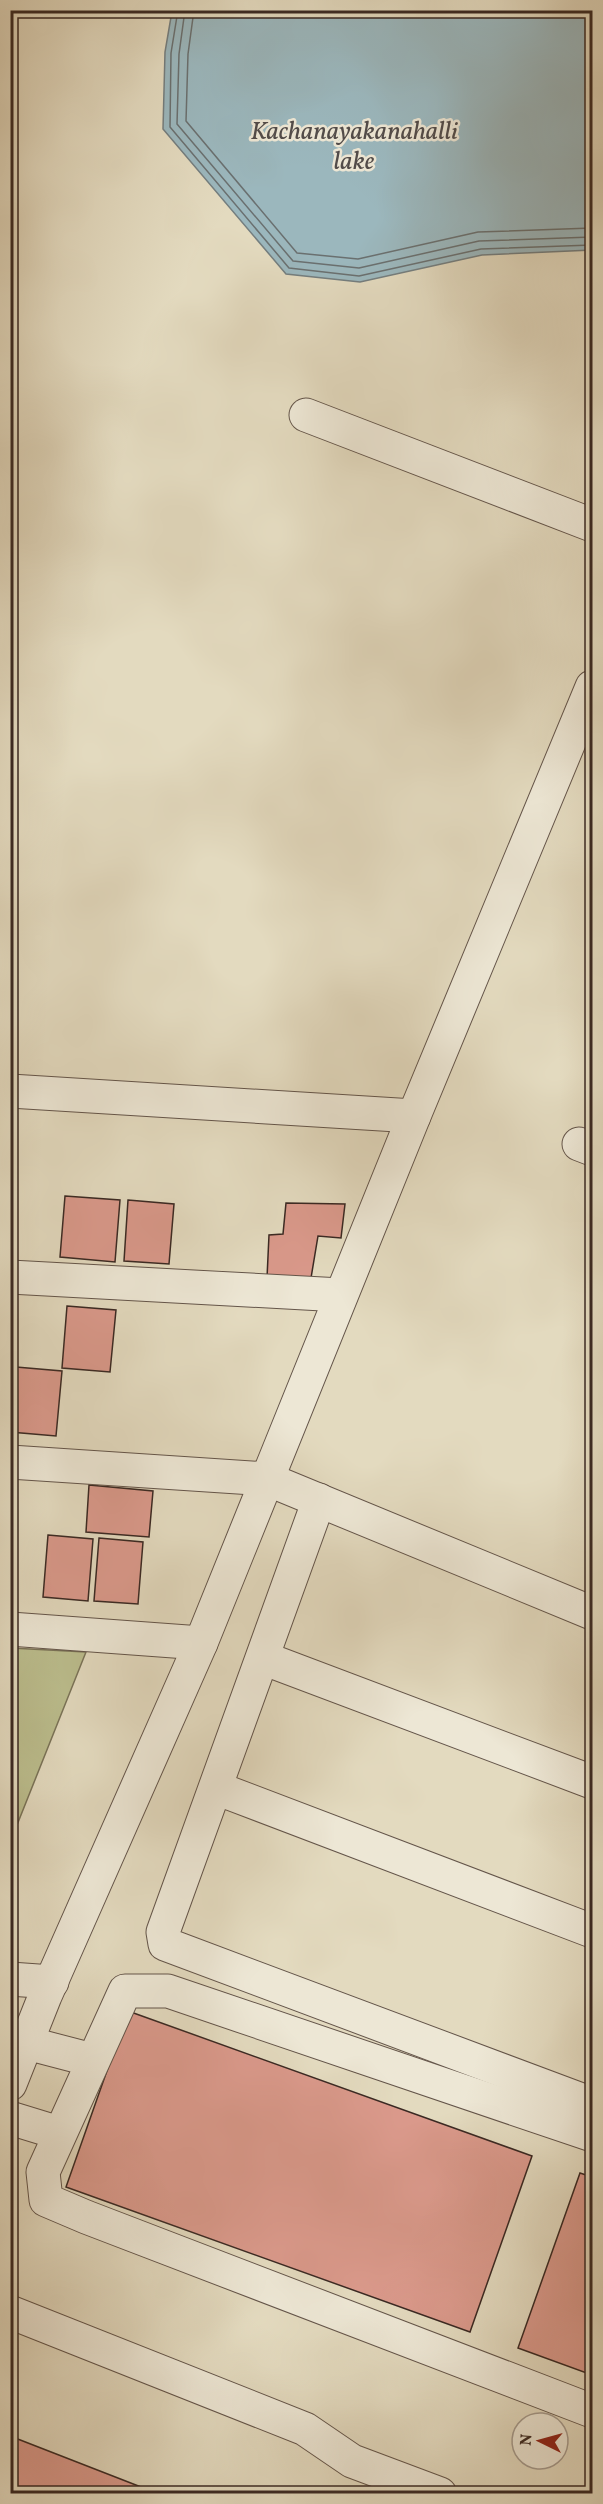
<svg xmlns="http://www.w3.org/2000/svg" width="603" height="2504" font-family="Vollkorn,serif">
<style>
.green{fill:#bbbd8d;stroke:#7a7358;stroke-width:1.5}
.water{fill:#9bb7bd;stroke:#747e7f;stroke-width:1.5}
.lines{fill:none;stroke-linecap:round;stroke-linejoin:round}
.shore{stroke:#6a7070;stroke-width:1.5}
.building{fill:#da998b;stroke:#3a2923;stroke-width:1.5}
.street-casing{stroke:#64554a;stroke-width:35}
.street{stroke:#ede7d5;stroke-width:33}
.labels{text-anchor:middle;stroke-width:5;stroke-linejoin:round;paint-order:stroke}
.water-label{font-size:26px;font-style:italic;fill:#524c4a;stroke:#ede7d5}
</style>
<rect width="100%" height="100%" fill="#e3dabf"/>
<filter id="stains"><feTurbulence type="fractalNoise" baseFrequency=".00333" numOctaves="4"/><feColorMatrix values="0 0 0 0 .2 0 0 0 0 .09 0 0 0 0 .02 0 0 0 .5 -.17"/></filter>
<radialGradient id="worn" r=".72"><stop offset=".6" stop-color="#630" stop-opacity="0"/><stop offset="1" stop-color="#630" stop-opacity=".3"/></radialGradient>
<polygon class="green" points="11,1648 86,1652 11,1840 10,1648"/>
<polygon class="water" points="172,11 592,11 592,250 482,255 360,282 286,274 163,129 165,52"/>
<g class="lines">
<g class="shore">
<polyline points="178,10 171,53 170,127 289,268 359,276 481,249 592,245"/>
<polyline points="185,10 179,54 177,124 293,261 359,268 479,241 592,237"/>
<polyline points="194,10 188,54 186,121 297,253 358,259 478,232 592,228"/>
</g>
</g>
<g class="building">
<polygon points="65,1196 120,1200 115,1262 60,1257"/>
<polygon points="128,1200 174,1204 169,1264 124,1261"/>
<polygon points="286,1203 345,1204 341,1238 318,1236 311,1278 267,1278 269,1235 283,1234"/>
<polygon points="67,1306 116,1310 110,1372 62,1368"/>
<polygon points="10,1309 15,1309 10,1364"/>
<polygon points="16,1367 62,1371 56,1436 10,1432"/>
<polygon points="89,1485 153,1491 149,1537 86,1532"/>
<polygon points="48,1535 93,1539 88,1601 43,1597"/>
<polygon points="99,1538 143,1542 138,1604 94,1601"/>
<polygon points="128,2011 532,2156 470,2332 66,2187"/>
<polygon points="580,2173 592,2177 592,2375 518,2348"/>
<polygon points="10,2436 159,2494 10,2494"/>
</g>
<g class="lines">
<g class="street-casing">
<g id="street">
<polyline points="306,415 592,525"/>
<polyline points="10,1091 414,1116"/>
<polyline points="579,1144 592,1149"/>
<polyline points="10,1277 341,1295"/>
<polyline points="10,1462 267,1479 592,1613"/>
<polyline points="319,1500 163,1932 165,1944 592,2104"/>
<polyline points="10,1629 201,1643"/>
<polyline points="263,1658 592,1782"/>
<polyline points="216,1788 592,1931"/>
<polyline points="10,1979 52,1982"/>
<polyline points="27,2043 92,2060"/>
<polyline points="10,2084 45,1996 201,1643 414,1116 592,687"/>
<polyline points="10,2118 59,2133"/>
<polyline points="592,2135 168,1991 125,1991 43,2172 46,2200 86,2217 592,2411"/>
<polyline points="10,2312 305,2429 352,2461 440,2494"/>
</g>
</g>
<use href="#street" class="street"/>
</g>
<g class="labels">
<g class="water-label">
<text x="354" y="139">Kachanayakanahalli<tspan x="354" dy="30">lake</tspan></text>
</g>
</g>
<rect width="603" height="2504" fill="none" stroke="#e3dabf" stroke-width="36"/>
<rect x="12" y="12" width="579" height="2480" fill="none" stroke="#3a2923" stroke-width="3"/>
<rect x="18" y="18" width="567" height="2468" fill="none" stroke="#3a2923" stroke-width="1.5"/>
<g transform="translate(540 2441) rotate(275)"><circle r="28" fill="#ede7d5" stroke="#a59b8e" stroke-width="1.5"/>
<path d="M0-4.5L10 22L0 15L-10 22Z" fill="#8f2418"/>
<text y="-9" font-size="16" font-weight="bold" text-anchor="middle" fill="#3a2923">N</text>
</g>
<rect width="100%" height="100%" filter="url(#stains)"/>
<rect width="100%" height="100%" fill="url(#worn)"/>
</svg>
